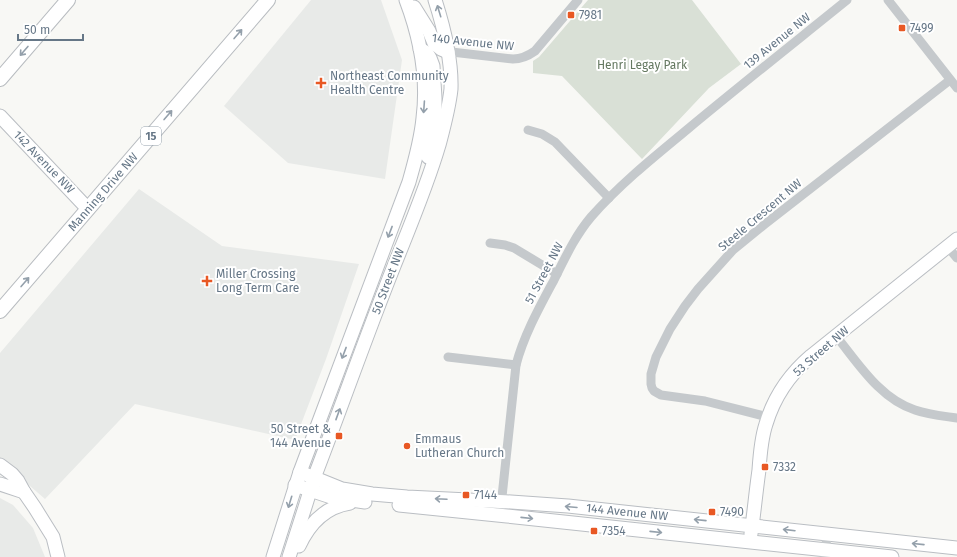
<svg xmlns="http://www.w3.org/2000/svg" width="957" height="557" font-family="'Fira Sans',sans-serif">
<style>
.built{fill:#e8eae8}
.green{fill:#d9e0d6}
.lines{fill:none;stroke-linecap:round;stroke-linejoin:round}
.secondary-casing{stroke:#babec3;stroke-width:15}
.primary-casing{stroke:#b8bcc0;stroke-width:16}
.street{stroke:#c5c9cc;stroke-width:9}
.secondary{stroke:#fff;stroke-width:13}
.primary{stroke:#fff;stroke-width:14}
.oneway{stroke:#94a0ab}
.poi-dot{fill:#e85824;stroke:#fff;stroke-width:1.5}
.labels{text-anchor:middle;stroke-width:4;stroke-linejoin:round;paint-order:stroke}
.shield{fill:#fff;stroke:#94a0ab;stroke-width:1}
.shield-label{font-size:11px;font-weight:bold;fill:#667787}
.poi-label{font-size:12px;fill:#667787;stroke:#fff;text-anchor:start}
.street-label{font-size:12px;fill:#667787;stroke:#fff}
.park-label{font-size:12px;fill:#657961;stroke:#fff}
</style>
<rect width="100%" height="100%" fill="#f8f8f5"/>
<g class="built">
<polygon points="311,0 381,0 402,60 385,179 288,163 224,106"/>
<polygon points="139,189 222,246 359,264 326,359 295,440 135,404 45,499 0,460 0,353"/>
<polygon points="0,498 13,505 33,528 45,557 0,557"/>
</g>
<polygon class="green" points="588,0 692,0 741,64 709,88 642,159 562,76 533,73 533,61 539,57"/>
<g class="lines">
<g class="secondary-casing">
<g id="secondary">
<polyline points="414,7 429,31 434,43 441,49 448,52"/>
<polyline points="420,49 427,53 430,58 433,66 435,98 435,114 428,157"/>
<polyline points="0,116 88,209"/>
<polyline points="0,465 12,474 18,481 24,492 35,508 53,537 58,557"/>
<polyline points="300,472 342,489 372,494 407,497 511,502 568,506 957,548"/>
<polyline points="0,484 24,492"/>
<polyline points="295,485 331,497 365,502"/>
<polyline points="399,505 507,516 892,557"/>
<path d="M751,534C754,513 756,491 759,470C760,455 761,439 766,424C774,397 790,374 811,356L957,239"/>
<path d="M299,546C309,524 324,507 350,503"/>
<path d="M273,557L300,472L409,182C415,161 421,140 423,118C428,79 420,37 406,0"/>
<path d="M289,557L306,504L314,478C341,408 366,336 394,266C410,226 427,186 439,145C444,126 449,108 451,89C452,59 444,28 435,0"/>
</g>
</g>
<g class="primary-casing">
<g id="primary">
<polyline points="0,79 68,0"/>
<polyline points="0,311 268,0"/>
</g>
</g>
<g class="street">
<polyline points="888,0 957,88"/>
<path d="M443,51L513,59C522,59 528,56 535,51L578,0"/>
<polyline points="528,130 542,134 555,142 609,198"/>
<polyline points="490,243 505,245 514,248 557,274"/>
<polyline points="947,246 957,258"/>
<path d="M836,336C858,363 880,399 915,410C929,415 943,416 957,418"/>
<polyline points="448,357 516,365"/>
<polyline points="768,417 705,401 661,395 654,391 652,388 651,384 651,374 656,357 670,329 685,306 698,289 733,250 765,224 950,80"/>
<path d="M501,506L516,365C524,335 539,308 554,280C565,258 575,236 591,217C620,184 655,156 689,128C742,84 795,42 847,0"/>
<polyline points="825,557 827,534"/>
</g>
<use href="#secondary" class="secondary"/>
<use href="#primary" class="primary"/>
</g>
<defs><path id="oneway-shaft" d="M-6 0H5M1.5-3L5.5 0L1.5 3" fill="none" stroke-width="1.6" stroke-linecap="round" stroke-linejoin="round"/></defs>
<g class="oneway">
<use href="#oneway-shaft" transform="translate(439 11) rotate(-107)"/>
<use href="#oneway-shaft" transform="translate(238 34) rotate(-49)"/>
<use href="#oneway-shaft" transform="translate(24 51) rotate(131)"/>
<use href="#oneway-shaft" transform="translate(424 107) rotate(94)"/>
<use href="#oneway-shaft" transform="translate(168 115) rotate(-49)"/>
<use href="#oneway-shaft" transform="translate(390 232) rotate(111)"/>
<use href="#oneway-shaft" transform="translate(25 282) rotate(-49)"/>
<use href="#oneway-shaft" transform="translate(344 353) rotate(111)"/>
<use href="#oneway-shaft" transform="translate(338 414) rotate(-70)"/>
<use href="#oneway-shaft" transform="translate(441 499) rotate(-177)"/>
<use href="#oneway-shaft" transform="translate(290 502) rotate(107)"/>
<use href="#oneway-shaft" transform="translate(571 507) rotate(-175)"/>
<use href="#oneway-shaft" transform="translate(527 518) rotate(6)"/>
<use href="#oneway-shaft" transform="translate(700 520) rotate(-174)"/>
<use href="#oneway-shaft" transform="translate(789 530) rotate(-173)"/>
<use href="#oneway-shaft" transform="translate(656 532) rotate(6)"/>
<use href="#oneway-shaft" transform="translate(918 544) rotate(-174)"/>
</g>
<g class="poi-dot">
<rect x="567" y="11" width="8" height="8" rx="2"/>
<rect x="898" y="24" width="8" height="8" rx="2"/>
<path d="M319 77h4v4h4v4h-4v4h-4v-4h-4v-4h4z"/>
<path d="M205 275h4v4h4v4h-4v4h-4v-4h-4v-4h4z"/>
<rect x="335" y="432" width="8" height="8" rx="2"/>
<circle cx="407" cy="446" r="4"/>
<rect x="761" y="463" width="8" height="8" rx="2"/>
<rect x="462" y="491" width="8" height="8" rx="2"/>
<rect x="708" y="508" width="8" height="8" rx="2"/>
<rect x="590" y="527" width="8" height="8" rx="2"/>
</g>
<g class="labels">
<rect class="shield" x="141" y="127" width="20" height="18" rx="3"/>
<g class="shield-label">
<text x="151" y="140">15</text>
</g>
<g class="poi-label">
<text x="579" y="19">7981</text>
<text x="910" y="32">7499</text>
<text x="330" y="80">Northeast Community<tspan x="330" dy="14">Health Centre</tspan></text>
<text x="216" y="278">Miller Crossing<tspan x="216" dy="14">Long Term Care</tspan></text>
<text x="331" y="433" text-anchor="end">50 Street &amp;<tspan x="331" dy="14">144 Avenue</tspan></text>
<text x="415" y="443">Emmaus<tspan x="415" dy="14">Lutheran Church</tspan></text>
<text x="773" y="471">7332</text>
<text x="474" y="499">7144</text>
<text x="720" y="516">7490</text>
<text x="602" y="535">7354</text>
</g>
<g class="street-label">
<text transform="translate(777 41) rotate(-39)" y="4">139 Avenue NW</text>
<text transform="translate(473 42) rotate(6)" y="4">140 Avenue NW</text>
<text transform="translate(44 162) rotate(46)" y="4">142 Avenue NW</text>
<text transform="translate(103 192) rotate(-49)" y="4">Manning Drive NW</text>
<text transform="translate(760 215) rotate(-40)" y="4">Steele Crescent NW</text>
<text transform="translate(544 273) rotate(-62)" y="4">51 Street NW</text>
<text transform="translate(388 281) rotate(-69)" y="4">50 Street NW</text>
<text transform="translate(821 351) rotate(-41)" y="4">53 Street NW</text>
<text transform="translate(627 512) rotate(6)" y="4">144 Avenue NW</text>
</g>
<g class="park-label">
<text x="642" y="69">Henri Legay Park</text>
</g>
</g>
<path d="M18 34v6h65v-6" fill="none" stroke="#667787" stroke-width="2"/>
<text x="24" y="34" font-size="12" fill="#667787" stroke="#ffffff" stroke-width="3" paint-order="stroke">50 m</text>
</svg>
